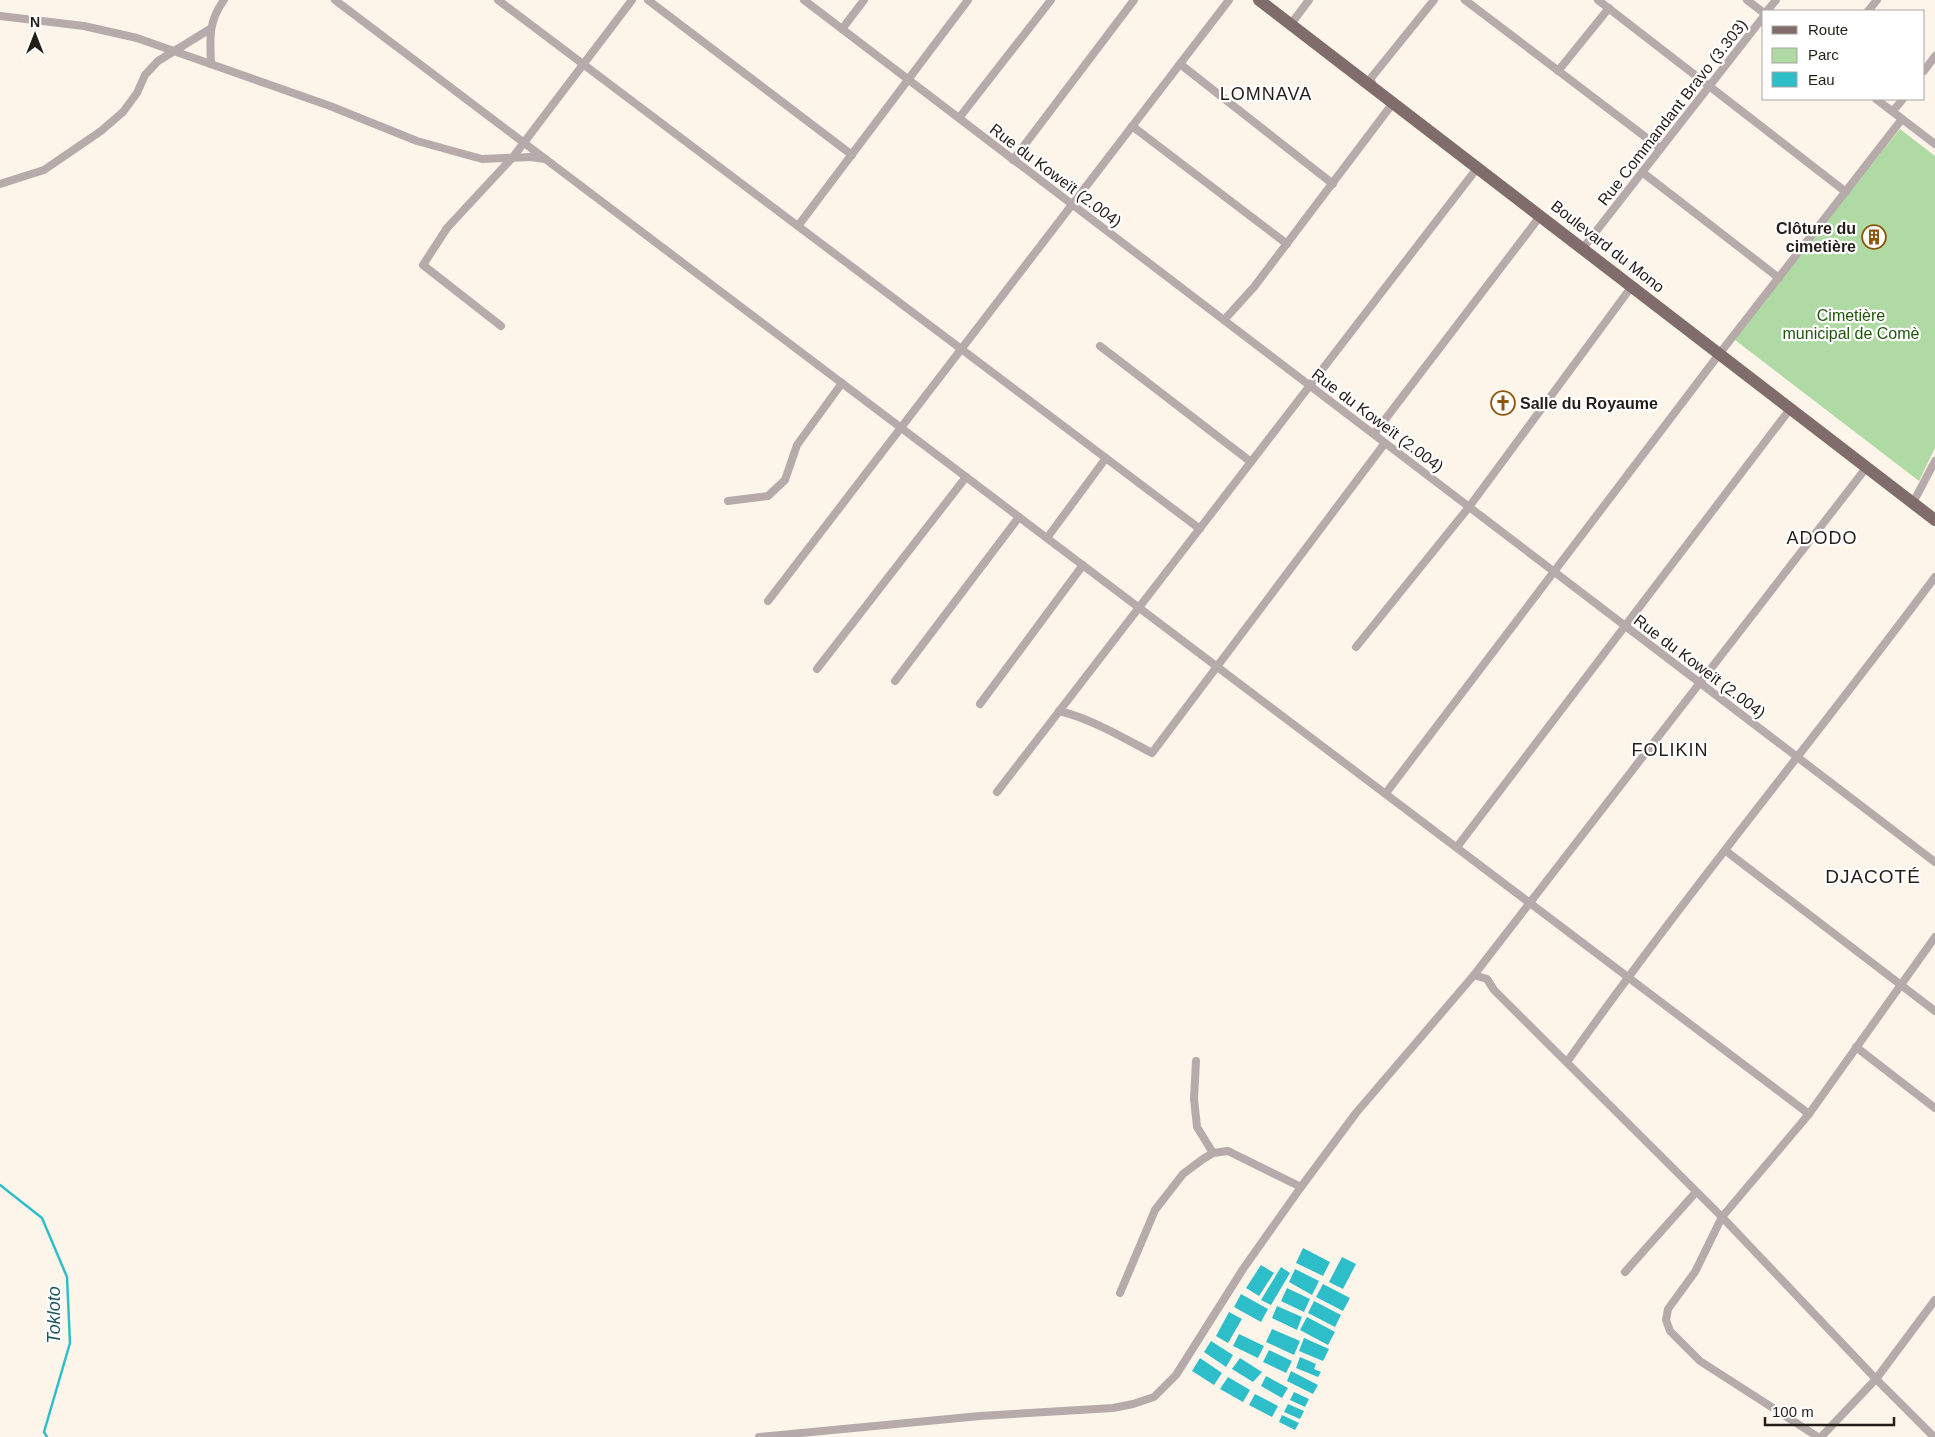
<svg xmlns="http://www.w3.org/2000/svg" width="1935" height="1437" font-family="Helvetica,sans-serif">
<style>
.green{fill:#b0daa4}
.water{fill:#2ebeca}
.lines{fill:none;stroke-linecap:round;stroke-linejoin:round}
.stream{stroke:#2ebeca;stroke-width:2.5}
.minor{stroke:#b6abaa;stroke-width:8}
.primary{stroke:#806d6b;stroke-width:12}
.labels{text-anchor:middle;stroke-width:4.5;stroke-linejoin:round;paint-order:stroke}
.street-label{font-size:16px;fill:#241e18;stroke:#fff}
.poi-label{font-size:16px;font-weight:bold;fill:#241e18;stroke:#fff;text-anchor:end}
.park-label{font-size:16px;fill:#20550b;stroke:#fff}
.neighbourhood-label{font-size:18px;letter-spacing:1px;fill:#241e18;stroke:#fff}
.water-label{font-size:18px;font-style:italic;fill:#1f575c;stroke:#fff}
.quarter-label{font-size:19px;letter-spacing:1px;fill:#241e18;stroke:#fff}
</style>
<rect width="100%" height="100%" fill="#fdf4ea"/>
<polygon class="green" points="1900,129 1935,156 1935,448 1919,481 1735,340 1747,319"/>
<g class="water">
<polygon points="1303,1248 1330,1262 1323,1276 1296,1263"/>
<polygon points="1342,1257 1356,1264 1343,1289 1329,1282"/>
<polygon points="1261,1265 1274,1273 1259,1296 1246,1288"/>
<polygon points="1281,1267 1290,1273 1271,1305 1261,1300"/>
<polygon points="1295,1269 1319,1281 1312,1295 1289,1282"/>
<polygon points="1323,1284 1350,1298 1343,1311 1316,1297"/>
<polygon points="1287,1288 1310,1299 1304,1312 1281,1301"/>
<polygon points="1241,1294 1268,1309 1261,1322 1234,1307"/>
<polygon points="1314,1301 1341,1315 1335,1327 1308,1313"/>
<polygon points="1277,1306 1302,1317 1297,1330 1272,1318"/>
<polygon points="1229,1312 1242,1319 1228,1343 1216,1336"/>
<polygon points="1307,1317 1335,1332 1328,1345 1300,1330"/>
<polygon points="1272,1329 1300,1341 1294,1355 1266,1342"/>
<polygon points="1239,1334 1264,1346 1258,1358 1233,1346"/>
<polygon points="1304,1338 1329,1349 1323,1361 1299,1351"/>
<polygon points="1211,1341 1233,1355 1226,1367 1204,1352"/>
<polygon points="1269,1350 1292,1361 1286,1373 1263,1362"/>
<polygon points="1300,1357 1316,1364 1314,1369 1321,1372 1318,1377 1296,1368"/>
<polygon points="1200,1358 1222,1373 1214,1385 1192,1371"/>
<polygon points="1240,1358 1262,1372 1253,1382 1232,1369"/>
<polygon points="1291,1371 1318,1385 1313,1394 1287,1381"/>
<polygon points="1266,1376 1288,1388 1282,1398 1261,1386"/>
<polygon points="1228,1377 1250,1390 1243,1402 1220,1389"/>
<polygon points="1294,1392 1309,1399 1305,1407 1290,1400"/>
<polygon points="1255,1394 1278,1406 1272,1417 1249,1405"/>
<polygon points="1288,1404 1304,1411 1300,1419 1284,1412"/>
<polygon points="1282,1415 1299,1423 1295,1430 1279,1422"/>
</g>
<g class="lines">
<polyline class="stream" points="0,1185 42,1218 67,1277 70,1343 44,1432 47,1437"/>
<g class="minor">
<polyline points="335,0 1809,1114"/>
<polyline points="498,0 1200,529"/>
<polyline points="648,0 852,155"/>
<polyline points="804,0 1935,862"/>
<polyline points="1465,0 1660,148"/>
<polyline points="1598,0 1846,192"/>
<polyline points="1747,0 1764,13"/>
<polyline points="1767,11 1776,0"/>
<polyline points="1868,11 1877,0"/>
<polyline points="0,16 84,26 137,38 330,106 417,141 482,159 531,157 545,159"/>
<polyline points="1291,24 1309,0"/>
<polyline points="842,29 864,0"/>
<path d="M211,64C210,38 208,22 224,0"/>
<polyline points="1180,64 1333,184"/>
<polyline points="1558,71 1609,8"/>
<polyline points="1924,71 1935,56"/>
<polyline points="1373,88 1371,78 1434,0"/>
<polyline points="1876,99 1935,144"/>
<polyline points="1893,111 1903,99"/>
<polyline points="959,118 1051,0"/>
<polyline points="1132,126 1287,244"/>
<polyline points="1013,160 1134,0"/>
<polyline points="1642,172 1779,278"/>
<polyline points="0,184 44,170 101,131 123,112 137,93 145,75 158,61 210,29"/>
<polyline points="798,226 968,0"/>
<polyline points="1583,248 1764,16"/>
<polyline points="1224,320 1254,287 1393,103"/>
<polyline points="501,326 423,265 447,228 513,157 632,0"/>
<polyline points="1100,346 1251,462"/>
<polyline points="1374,434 1541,215"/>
<polyline points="1916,497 1935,461"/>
<polyline points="728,501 768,496 785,480 797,445 842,383"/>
<polyline points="1047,538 1106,458"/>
<polyline points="768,601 1229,0"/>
<polyline points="1356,647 1469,507 1632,286"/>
<polyline points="817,669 966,477"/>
<polyline points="895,681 1019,517"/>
<polyline points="980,704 1083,565"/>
<path d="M1059,711C1092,719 1122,737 1152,753L1385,443"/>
<polyline points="997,792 1478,167"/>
<polyline points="1386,793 1720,353 1902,119"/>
<polyline points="1457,847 1790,409"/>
<polyline points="1726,851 1935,1011"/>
<polyline points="1474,975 1866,468"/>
<polyline points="1856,1047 1935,1108"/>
<polyline points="1196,1061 1194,1099 1197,1127 1213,1153"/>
<path d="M1567,1062C1684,896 1814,740 1935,577"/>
<polyline points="1625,1272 1696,1192"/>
<polyline points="1120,1293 1155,1210 1183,1174 1203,1159 1213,1153 1228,1151 1301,1187"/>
<polyline points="759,1437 980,1416 1113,1408 1133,1404 1154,1397 1176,1375 1243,1269 1301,1187 1356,1113 1474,975 1487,979 1494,990 1722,1217 1876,1379 1934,1437"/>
<polyline points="1818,1437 1700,1361 1670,1331 1666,1320 1668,1309 1695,1272 1722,1217 1809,1114 1935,937"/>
<polyline points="1821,1437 1876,1379 1935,1300"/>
</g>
<polyline class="primary" points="1259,0 1935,520"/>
</g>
<defs>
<g id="building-ring" transform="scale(1.25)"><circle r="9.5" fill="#fff" stroke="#8e560e" stroke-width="1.5"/><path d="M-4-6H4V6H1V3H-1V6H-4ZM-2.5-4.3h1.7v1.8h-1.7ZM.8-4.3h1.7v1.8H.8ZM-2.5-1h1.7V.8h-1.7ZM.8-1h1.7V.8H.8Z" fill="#8e560e"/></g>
<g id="church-ring" transform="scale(1.25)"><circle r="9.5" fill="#fff" stroke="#8e560e" stroke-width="1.5"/><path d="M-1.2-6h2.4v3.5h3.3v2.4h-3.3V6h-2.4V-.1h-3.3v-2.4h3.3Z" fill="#8e560e"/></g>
</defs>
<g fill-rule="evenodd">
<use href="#building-ring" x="1874" y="237"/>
<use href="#church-ring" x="1503" y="403"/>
</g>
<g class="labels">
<g class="street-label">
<text transform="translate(1672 112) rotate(-52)" y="6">Rue Commandant Bravo (3.303)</text>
<text transform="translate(1056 175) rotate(37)" y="6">Rue du Koweït (2.004)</text>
<text transform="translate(1608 246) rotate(38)" y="6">Boulevard du Mono</text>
<text transform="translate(1378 420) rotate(37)" y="6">Rue du Koweït (2.004)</text>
<text transform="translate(1700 666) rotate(37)" y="6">Rue du Koweït (2.004)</text>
</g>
<g class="poi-label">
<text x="1856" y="234">Clôture du<tspan x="1856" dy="18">cimetière</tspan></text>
<text x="1520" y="409" text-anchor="start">Salle du Royaume</text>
</g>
<g class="park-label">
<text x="1851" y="321">Cimetière<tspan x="1851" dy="18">municipal de Comè</tspan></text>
</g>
<g class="neighbourhood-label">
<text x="1266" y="100">LOMNAVA</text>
<text x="1822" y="544">ADODO</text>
<text x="1670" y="756">FOLIKIN</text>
</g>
<g class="water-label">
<text transform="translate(54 1315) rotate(-90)" y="6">Tokloto</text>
</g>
<g class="quarter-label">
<text x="1873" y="883">DJACOTÉ</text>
</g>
</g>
<rect x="1762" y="10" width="162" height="90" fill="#ffffff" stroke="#a7a5a3"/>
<rect x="1772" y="26" width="25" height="8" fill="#806d6b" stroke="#a7a5a3"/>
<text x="1808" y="35" font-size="15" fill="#241e18">Route</text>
<rect x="1772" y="48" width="25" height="15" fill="#b0daa4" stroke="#a7a5a3"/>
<text x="1808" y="60" font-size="15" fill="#241e18">Parc</text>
<rect x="1772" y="72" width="25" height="15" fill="#2ebeca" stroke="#a7a5a3"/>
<text x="1808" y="85" font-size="15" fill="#241e18">Eau</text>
<g transform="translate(35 35)" stroke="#ffffff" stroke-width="4" paint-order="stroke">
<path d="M0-4L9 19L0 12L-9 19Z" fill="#241e18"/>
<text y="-8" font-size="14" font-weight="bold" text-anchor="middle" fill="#241e18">N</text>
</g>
<path d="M1765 1417v8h129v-8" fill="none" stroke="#241e18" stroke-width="2.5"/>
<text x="1772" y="1417" font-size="15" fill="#241e18" stroke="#ffffff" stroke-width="4" paint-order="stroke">100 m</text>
</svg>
